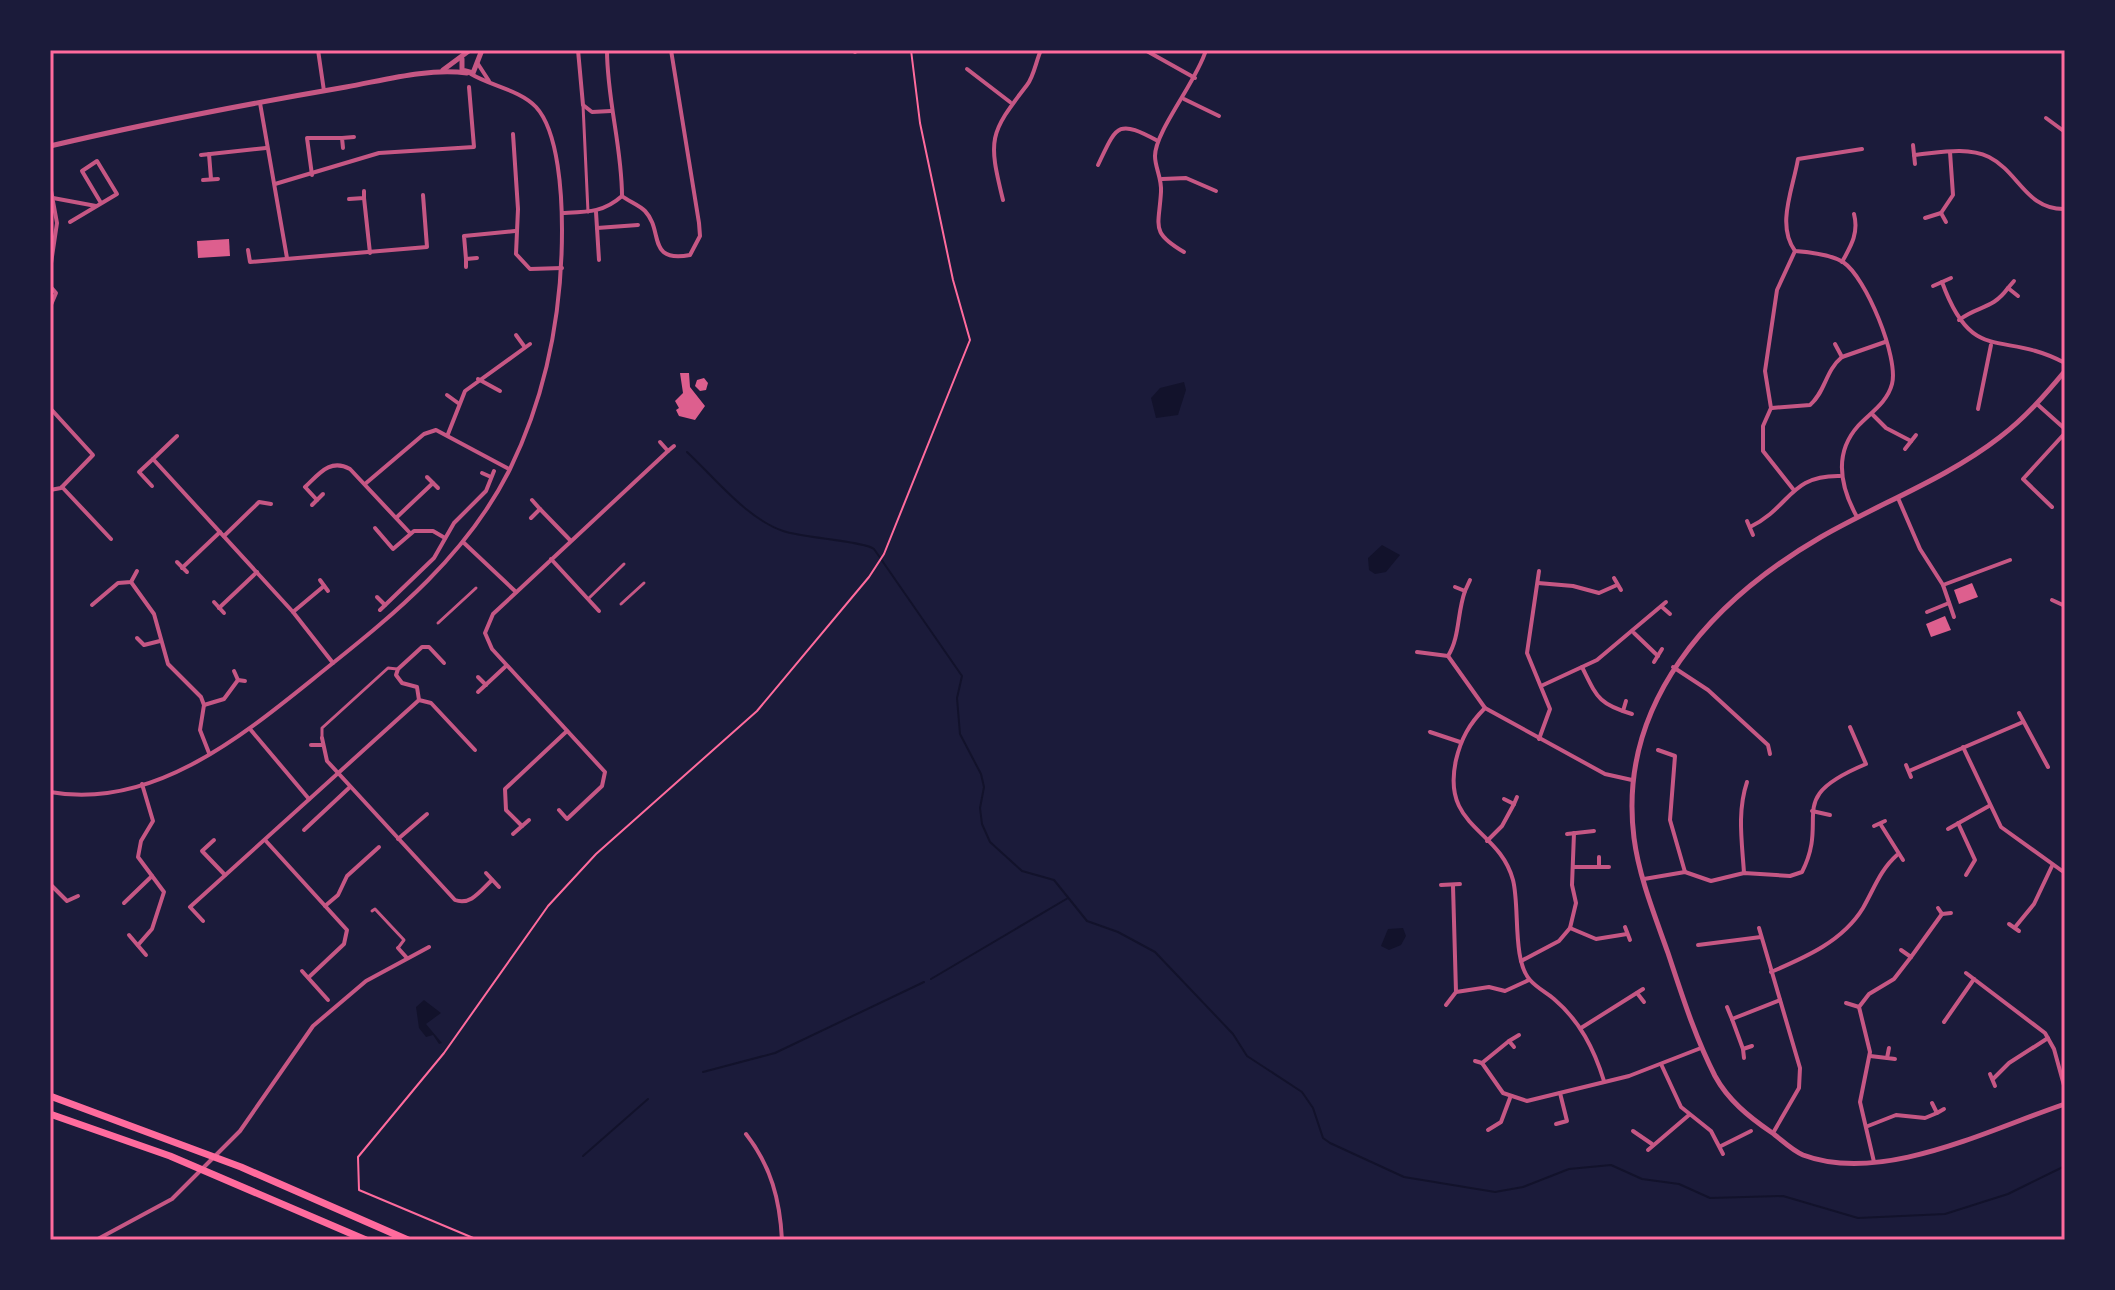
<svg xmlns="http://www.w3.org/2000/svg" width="2115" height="1290" font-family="Poppins,sans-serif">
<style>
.water{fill:#12122b}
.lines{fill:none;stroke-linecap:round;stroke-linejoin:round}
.stream{stroke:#12122b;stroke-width:2}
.building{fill:#dd5f8e}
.path{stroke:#ff6b9d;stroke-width:2}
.pedestrian{stroke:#c65784;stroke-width:3}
.minor{stroke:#c65784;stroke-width:4}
.tertiary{stroke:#c65784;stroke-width:5}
.motorway{stroke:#ff6b9d;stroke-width:7}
.neatline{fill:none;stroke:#ff6b9d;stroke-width:3}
</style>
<rect width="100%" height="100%" fill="#1b1b3a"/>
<g class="water">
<polygon points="1184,382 1186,390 1178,415 1156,418 1151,398 1160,388"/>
<polygon points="1382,545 1400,555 1386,572 1375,574 1369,570 1368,558"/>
<polygon points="1403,928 1406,936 1401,945 1389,950 1381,946 1388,929"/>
<polygon points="424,1000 441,1013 426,1024 442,1043 439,1044 433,1035 426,1037 419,1028 416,1007"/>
</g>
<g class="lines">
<g class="stream">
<path d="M687,452C715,478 746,518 783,531C803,538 863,541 874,549L962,676L957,698L960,734L981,774L984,787L980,808L982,824L990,842L1022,871L1054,880L1087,921L1118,932L1155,952L1233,1034L1247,1056L1302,1092L1313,1108L1323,1138L1330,1143L1404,1177L1495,1192L1523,1187L1569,1169L1611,1165L1642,1179L1679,1184L1710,1198L1783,1196L1858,1218L1945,1214L2008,1194L2065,1166"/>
<polyline points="931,979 1068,898"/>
<polyline points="703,1072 775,1053 924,982"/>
<polyline points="583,1156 648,1099"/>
</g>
</g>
<g class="building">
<polygon points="229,239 230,256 198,258 197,241"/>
<polygon points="680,373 689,373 690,387 705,406 695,420 679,416 676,410 679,408 675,401 683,393"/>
<polygon points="704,378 708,383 706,390 700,391 695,386 697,380"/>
<polygon points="1972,583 1978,597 1959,604 1954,590"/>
<polygon points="1945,616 1951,630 1931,637 1926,624"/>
</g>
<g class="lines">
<polyline class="path" points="478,1240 359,1190 358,1157 444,1053 548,906 596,854 757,711 869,577 884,554 970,340 953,280 920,123 911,50"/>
<g class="pedestrian">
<polyline points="583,105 588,212"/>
<polyline points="588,599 624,564"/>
<polyline points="621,604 644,583"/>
<polyline points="438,623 476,588"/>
<polyline points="322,738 322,728 388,668 397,669"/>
<polyline points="372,911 375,909 404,940 398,948"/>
</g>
<g class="minor">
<polyline points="318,50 324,91"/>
<polyline points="578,50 583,105 592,112 611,111"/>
<polyline points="1145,50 1195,78"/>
<polyline points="855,52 855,50"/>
<polyline points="478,64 489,81"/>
<polyline points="967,69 1010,102"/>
<polyline points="1184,99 1219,116"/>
<polyline points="260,103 287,258"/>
<polyline points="2046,118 2065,132"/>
<polyline points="513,134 518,209 516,254 530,269 562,268"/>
<polyline points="1913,145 1915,164"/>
<polyline points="343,148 342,138 354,137"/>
<polyline points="209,154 211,179"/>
<polyline points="201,155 266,148"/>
<path d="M1914,155C1938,153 1966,146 1989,157C2019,172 2026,210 2065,209"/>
<path d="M1098,165C1117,125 1117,119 1158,141"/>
<polyline points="312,175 307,138 342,138"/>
<polyline points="1162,179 1186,178 1216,191"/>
<polyline points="203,180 218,179"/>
<polyline points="275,184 379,153 474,147 469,87"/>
<polyline points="50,185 57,223 50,270"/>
<path d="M622,196C628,201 639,205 645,211C664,231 646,263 690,255L700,236L699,223L671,50"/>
<polyline points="53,198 96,206"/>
<polyline points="364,198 370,253"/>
<polyline points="349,199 364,198 364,191"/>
<path d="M1003,200C988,139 989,134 1027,85C1034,76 1036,61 1041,50"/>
<polyline points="596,212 599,260"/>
<path d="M562,213C586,212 603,213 622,196C622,147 607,100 607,50"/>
<polyline points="1941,213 1953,195 1950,152"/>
<polyline points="1925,218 1941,213 1946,222"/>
<polyline points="70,222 117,194 97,161 82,171 101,203"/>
<polyline points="597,228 638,225"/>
<polyline points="248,250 250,262 427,247 423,195"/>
<path d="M1184,252C1150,232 1159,227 1161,192C1162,178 1155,168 1155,156C1155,131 1197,81 1206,50"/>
<polyline points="466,259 464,236 515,231"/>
<path d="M1842,262C1851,246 1859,233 1854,214"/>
<polyline points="466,267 466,259 477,258"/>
<polyline points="2014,281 2008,288 2018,296"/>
<path d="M1942,282C1973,367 2002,329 2065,363"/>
<polyline points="50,286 56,293 50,307"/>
<polyline points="1933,286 1951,278"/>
<path d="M1959,320C1979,305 1992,310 2008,288"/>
<polyline points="516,335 524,346"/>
<polyline points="1835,344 1842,357 1885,342"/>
<polyline points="478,379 500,391"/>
<polyline points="447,395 458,403"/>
<polyline points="2037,404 2065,429"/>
<polyline points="50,408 93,455 61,488 50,490"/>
<path d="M1772,408L1810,405C1826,391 1825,371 1842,357"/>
<polyline points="1978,409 1991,345"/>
<polyline points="1872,414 1886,428 1911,441"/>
<polyline points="448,434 465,391 530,344"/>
<polyline points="177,436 153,459 293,612 333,663"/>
<polyline points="660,442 668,451 674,446"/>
<polyline points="1905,449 1916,435"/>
<polyline points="482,473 491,477"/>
<polyline points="427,477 438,488"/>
<polyline points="365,484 424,434 436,430 509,469"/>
<polyline points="152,486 139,472 153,459"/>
<polyline points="62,487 111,539"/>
<polyline points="1793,489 1763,451 1763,426 1771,408 1765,371 1777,290 1795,251"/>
<polyline points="1898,498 1920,549 1943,585 2010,560"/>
<path d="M317,500L305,487C319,474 330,458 350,469L410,533"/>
<polyline points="532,500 540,509"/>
<polyline points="312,505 323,494"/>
<polyline points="2052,507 2023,479 2065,433"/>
<polyline points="397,517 433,483"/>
<path d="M1857,517C1841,488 1833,454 1858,426C1870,413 1887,403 1892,384C1899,358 1866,277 1843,262C1831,255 1809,252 1795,251C1776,225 1793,189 1798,159L1862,149"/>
<polyline points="531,518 540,509 570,540"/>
<polyline points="1747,521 1753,535"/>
<path d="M1750,527C1791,507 1789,475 1840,476"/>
<polyline points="375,528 393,549 414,531 433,531 445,538"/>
<polyline points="224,536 259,502 271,504"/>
<polyline points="463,542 516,592"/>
<polyline points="551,559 599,611"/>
<polyline points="177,562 187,572"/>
<polyline points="182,568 220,532"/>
<polyline points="1614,578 1621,590"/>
<polyline points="320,580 328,591"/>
<polyline points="131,582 154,614 168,664 201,697 204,705 200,730 209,753"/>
<polyline points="1538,583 1573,586 1599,593 1617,585"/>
<polyline points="1943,585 1954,617"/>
<polyline points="1455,587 1465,591 1470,580"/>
<polyline points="377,597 385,605"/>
<polyline points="2052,600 2065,606"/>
<polyline points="214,602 224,613"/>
<polyline points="92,605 118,583 131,582 137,571"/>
<polyline points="1662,607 1670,614"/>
<polyline points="219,608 257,572"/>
<polyline points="380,610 434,558 454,523 486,491 494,471"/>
<polyline points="293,612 324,586"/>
<polyline points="1927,612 1949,603"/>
<polyline points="1634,633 1658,656"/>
<polyline points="137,638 144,645 160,641"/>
<polyline points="1417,652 1448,656 1485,708 1605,774 1632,780"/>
<path d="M1448,656C1460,637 1457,613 1465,591"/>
<polyline points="1654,662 1662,649"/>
<polyline points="444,663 429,647 422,647 398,669 396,675 402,683 417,687 419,700 431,703 475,750"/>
<path d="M1582,667C1597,697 1598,704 1632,714"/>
<polyline points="1673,667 1708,690 1768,745 1770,754"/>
<polyline points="234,671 238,680 245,681"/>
<polyline points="478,677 486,685"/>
<polyline points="1541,686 1597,660 1666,602"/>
<polyline points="478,692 506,666"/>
<polyline points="204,705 224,699 238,680"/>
<path d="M1485,708C1469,724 1461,739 1456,760C1441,828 1499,828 1513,880C1520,907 1512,960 1530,980C1537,988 1547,993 1554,999C1580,1021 1594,1049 1604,1081"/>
<polyline points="1623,711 1626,701"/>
<polyline points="2019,713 2048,767"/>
<polyline points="250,729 309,799"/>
<polyline points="1430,732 1460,742"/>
<path d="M322,738L327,761L455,900C471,906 481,890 492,880"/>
<polyline points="1539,739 1550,709 1527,653 1539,571"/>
<polyline points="311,745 322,745"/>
<polyline points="1963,747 2001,827 2065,873"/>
<polyline points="1658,750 1675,756 1670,820 1685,872"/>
<polyline points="1906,765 1911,777"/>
<polyline points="1909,771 2023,722"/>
<path d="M50,792C155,811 247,732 323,671C396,613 467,555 510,469C547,393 562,313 562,230C562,197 559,132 536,107C520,90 491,86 471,74"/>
<polyline points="1504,799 1514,804 1517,797"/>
<polyline points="559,810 567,819 602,786 605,772 492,649 485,633 493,614 668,451"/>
<polyline points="1812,811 1830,815"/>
<polyline points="1958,823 1975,860 1966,875"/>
<polyline points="1881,825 1903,860"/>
<polyline points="522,826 506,810 505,789 567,731"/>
<polyline points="1874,826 1885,821"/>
<polyline points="1948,829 1989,806"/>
<polyline points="304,830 350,787"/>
<polyline points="513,834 529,820"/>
<polyline points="1567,834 1594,831"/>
<polyline points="398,839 427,814"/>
<polyline points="214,840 202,851 225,875"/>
<polyline points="265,840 347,930 344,944 309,977"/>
<polyline points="1487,841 1502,826 1514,804"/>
<polyline points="1573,867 1609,867"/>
<polyline points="1599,867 1599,857"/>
<polyline points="486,873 499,887"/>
<path d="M1744,873C1742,842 1737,812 1747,782"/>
<path d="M1644,879L1685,872L1711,881L1744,873L1790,876L1802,872C1831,815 1782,799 1866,764L1850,727"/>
<polyline points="50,884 67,901 78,896"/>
<polyline points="1441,885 1460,884"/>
<polyline points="1453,886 1456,992"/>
<polyline points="124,903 152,876"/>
<polyline points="325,906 338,895 347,876 379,847"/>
<polyline points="1938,908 1942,914 1951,913"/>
<polyline points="203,921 190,907 419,700"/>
<polyline points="2009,924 2019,931"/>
<polyline points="2016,926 2034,904 2052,866"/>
<polyline points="1625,927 1630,940"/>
<polyline points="1570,928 1596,939 1627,934"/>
<polyline points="1759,928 1800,1068 1799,1088 1773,1133"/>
<polyline points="129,935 146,955"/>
<polyline points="138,945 152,929 164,892 138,857 141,841 153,821 142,784"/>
<polyline points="1698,945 1761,937"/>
<polyline points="398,948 407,958"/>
<polyline points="1901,950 1911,957 1942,914"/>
<polyline points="1521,961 1559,941 1570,928 1576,903 1572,885 1574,833"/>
<polyline points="302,971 328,1000"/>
<path d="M1771,972C1806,957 1843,941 1863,908C1874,889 1880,870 1897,855"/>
<polyline points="1966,973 2045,1033 2054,1049 2065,1089"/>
<polyline points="1637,993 1644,1002"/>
<polyline points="1846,1003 1859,1007"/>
<polyline points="1446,1005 1456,992 1489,987 1505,991 1529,980"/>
<polyline points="1727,1007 1732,1019"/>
<polyline points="1944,1022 1974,979"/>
<polyline points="1581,1028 1643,989"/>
<polyline points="1514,1047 1509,1041 1519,1035"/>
<polyline points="1889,1048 1887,1058 1895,1059"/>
<polyline points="1743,1049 1732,1019 1780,1000"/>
<polyline points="1870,1056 1887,1058"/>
<polyline points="1744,1058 1743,1049 1752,1046"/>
<polyline points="1475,1061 1482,1063 1509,1041"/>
<polyline points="1482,1063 1503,1093 1527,1101 1629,1076 1701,1048"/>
<polyline points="1661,1064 1681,1107 1711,1131 1723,1154"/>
<polyline points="1990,1074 1995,1086"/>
<polyline points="1994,1078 2009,1063 2048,1038"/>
<polyline points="1932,1103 1937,1113 1944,1109"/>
<polyline points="1556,1124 1567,1121 1560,1093"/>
<polyline points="1868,1126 1896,1115 1925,1118 1937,1113"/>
<polyline points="1488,1130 1501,1122 1510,1098"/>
<polyline points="1633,1131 1652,1144"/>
<path d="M746,1134C771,1166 780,1200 782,1240"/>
<polyline points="1721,1146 1751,1131"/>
<polyline points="1648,1150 1689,1115"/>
<polyline points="1874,1162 1860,1102 1870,1052 1859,1007 1869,994 1894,979 1911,957"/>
<polyline points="96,1240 172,1199 240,1131 313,1026 366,981 429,947"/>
</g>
<g class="tertiary">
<polyline points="462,59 462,70 473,73 482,50"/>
<polyline points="443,70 470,50"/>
<path d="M50,146C148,123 247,104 346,87C385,80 427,68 467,73"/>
<path d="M2065,371C2045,395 2025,418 2000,437C1946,479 1880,503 1821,537C1711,601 1617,703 1634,838C1639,877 1655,916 1668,953C1682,995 1695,1037 1715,1076C1728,1100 1749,1117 1771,1132C1781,1139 1791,1150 1803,1155C1882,1185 1990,1129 2065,1104"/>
</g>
<g class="motorway">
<polyline points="50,1096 241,1167 408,1240"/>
<polyline points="50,1114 170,1156 366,1240"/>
</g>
</g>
<rect width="2115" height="1290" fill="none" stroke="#1b1b3a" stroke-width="104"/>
<rect x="52" y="52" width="2011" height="1186" class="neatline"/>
</svg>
